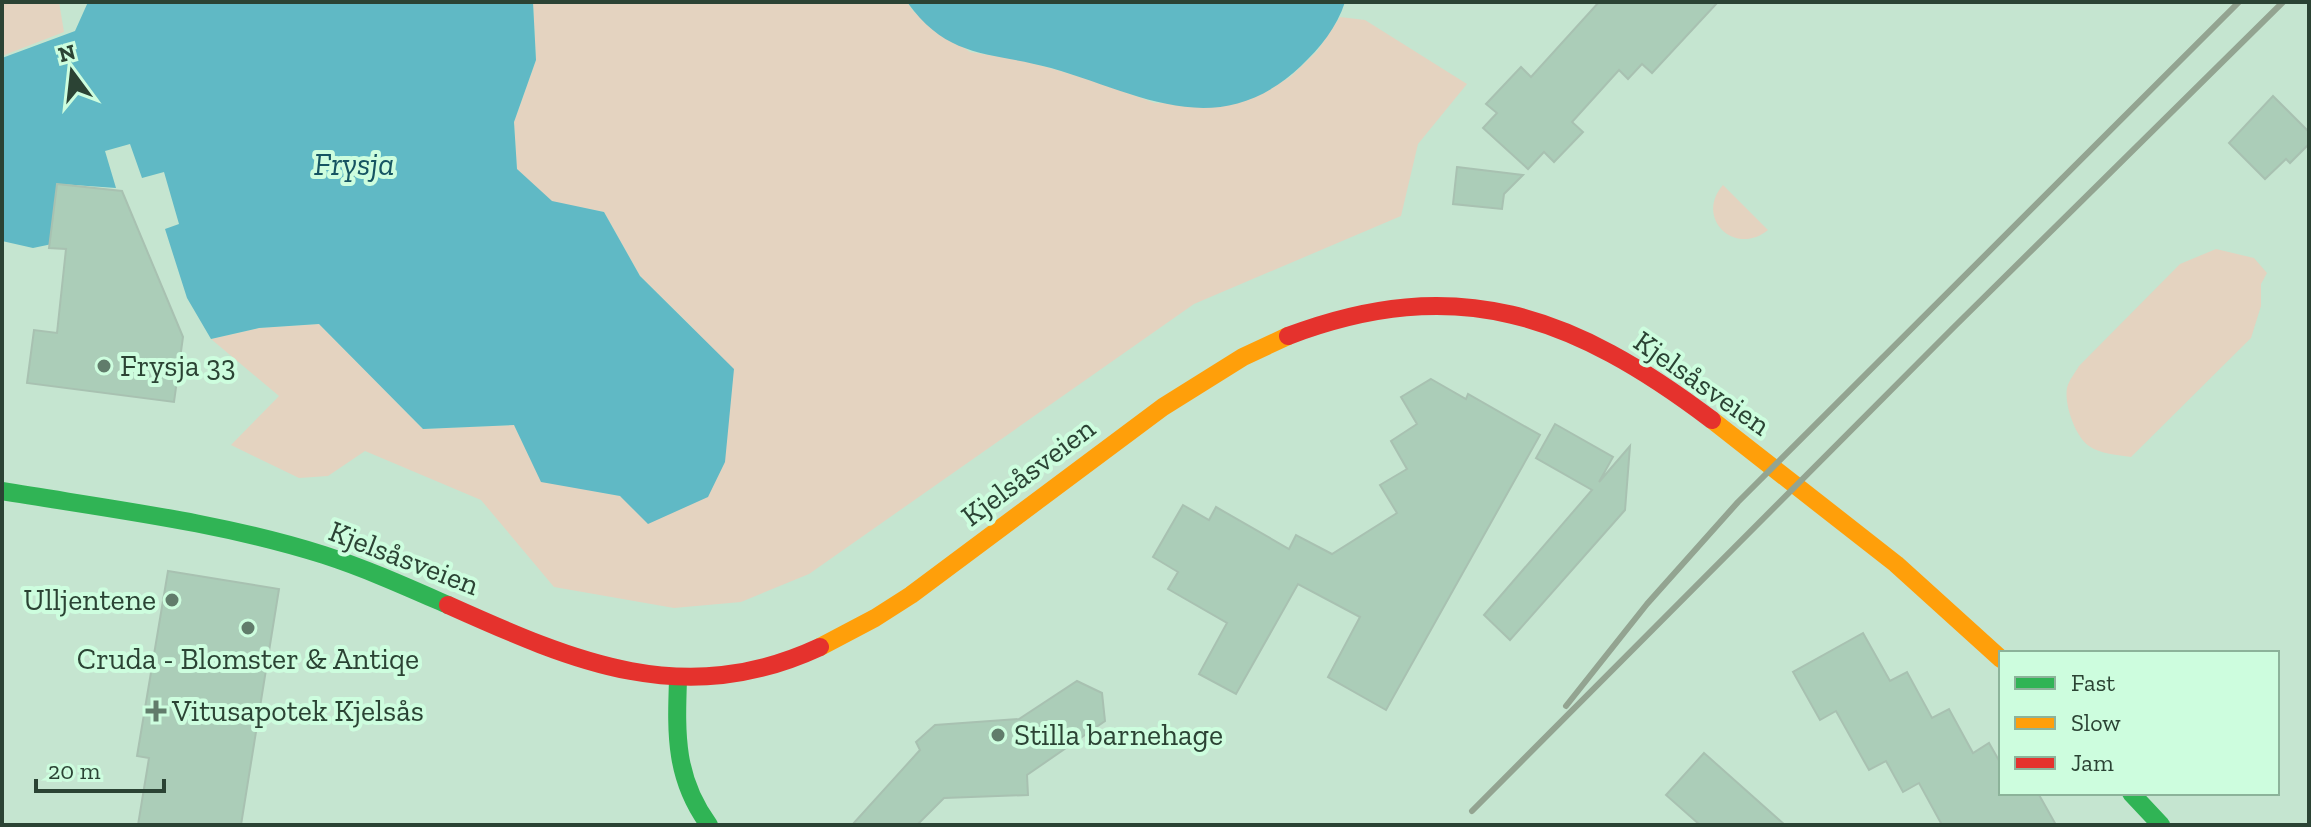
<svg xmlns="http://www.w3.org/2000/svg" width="2311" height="827" font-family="'Zilla Slab',serif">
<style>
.green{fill:#e4d3c0}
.water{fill:#60b9c5}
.building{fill:#abcdb8;stroke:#a8c1b1;stroke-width:2}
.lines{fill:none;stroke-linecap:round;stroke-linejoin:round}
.fast{stroke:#30b455;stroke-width:18}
.slow{stroke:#ff9f0a;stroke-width:18}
.jam{stroke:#e5322d;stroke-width:18}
.rail{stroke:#93a491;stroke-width:6}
.poi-dot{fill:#617c6b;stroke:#cdfdde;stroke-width:3}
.labels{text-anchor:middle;stroke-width:8;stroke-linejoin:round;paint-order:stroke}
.poi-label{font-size:30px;fill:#2b4334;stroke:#cdfdde;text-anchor:start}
.street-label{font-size:30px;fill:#2b4334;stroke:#cdfdde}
.water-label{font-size:32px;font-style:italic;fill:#165462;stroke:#cdfdde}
</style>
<rect width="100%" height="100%" fill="#c5e5d0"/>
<g class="green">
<polygon points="2,2 59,2 64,32 2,56"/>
<polygon points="533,2 907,2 914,12 970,52 1022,60 1095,81 1155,103 1241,102 1263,93 1290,77 1317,51 1340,17 1365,20 1467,84 1418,144 1401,216 1194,304 809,574 741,602 674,608 554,587 481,500 365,451 328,476 299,478 231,445 279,396 211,339 259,328 319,324 423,429 514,425 541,481 620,496 694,329 640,276 604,212 552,202 517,169 514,122 536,60"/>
<path d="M1723,185L1768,230C1735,257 1694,218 1723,185Z"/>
<path d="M2216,249L2254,258L2267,273L2261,284V306L2251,338L2131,457C2118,455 2100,454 2089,446C2075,436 2064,404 2067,388C2069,380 2075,373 2079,366L2180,264Z"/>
</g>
<g class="water">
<polygon points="88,2 533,2 536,60 514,122 517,169 552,201 604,212 640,276 734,369 725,462 708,497 648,524 620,496 541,482 514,425 423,429 319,324 259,328 211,339 187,298 165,229 179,224 164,172 142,178 130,144 105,151 116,188 60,184 52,244 33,248 2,241 2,58 75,31"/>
<path d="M907,2H1345C1337,27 1320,48 1301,66C1218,144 1141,94 1051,68C989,51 949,60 907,2Z"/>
</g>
<g class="building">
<polygon points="1599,2 1718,2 1652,73 1642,64 1628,79 1619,70 1572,122 1583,132 1554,162 1544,152 1528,169 1483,128 1497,113 1486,104 1521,67 1531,77"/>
<polygon points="2273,96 2309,132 2309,144 2290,163 2286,159 2265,179 2229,143"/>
<polygon points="1457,167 1523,175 1504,194 1502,209 1453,204"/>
<polygon points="57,184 122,191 183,337 174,402 27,383 34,330 57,333 66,249 49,248"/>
<polygon points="1431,379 1466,399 1468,394 1540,435 1386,710 1328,677 1360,617 1298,584 1236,694 1199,674 1227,623 1168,589 1178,572 1153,557 1183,505 1209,520 1216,507 1289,549 1296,535 1332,554 1397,513 1380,485 1407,469 1391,441 1417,424 1401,397"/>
<polygon points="1555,424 1613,457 1599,482 1630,446 1625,510 1510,640 1484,615 1592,490 1536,458"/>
<polygon points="168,571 279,589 241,825 138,825 149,758 137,756"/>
<polygon points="1863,633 1890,681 1907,672 1932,718 1949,709 1973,753 1989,743 2001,764 2001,793 2038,793 2056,825 1942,825 1919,783 1903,792 1886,761 1869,770 1836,711 1820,720 1793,672"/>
<polygon points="1077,681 1102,693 1105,721 1027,775 1028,795 944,798 917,825 852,825 920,750 916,742 935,725 1019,719"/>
<polygon points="1704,753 1785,825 1700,825 1666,795"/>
</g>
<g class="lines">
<g class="fast">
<path d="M2,491C110,509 220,522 324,555C367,569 407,587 448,605"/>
<path d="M678,680C676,735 675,779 709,825"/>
<polyline points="2131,793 2161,825"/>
</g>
<g class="slow">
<polyline points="1712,420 1896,564 2001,659"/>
<polyline points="820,647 875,618 911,595 1163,407 1243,357 1288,336"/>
</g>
<g class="jam">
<path d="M1288,336C1457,272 1573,315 1712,420"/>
<path d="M448,605C575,662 684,710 820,647"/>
</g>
<g class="rail">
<polyline points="1566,706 1647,604 1738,502 2239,2"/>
<polyline points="1472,811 1953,328 2283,2"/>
</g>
</g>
<g class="poi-dot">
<circle cx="104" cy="366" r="8"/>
<circle cx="172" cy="600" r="8"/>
<circle cx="248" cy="628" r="8"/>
<path d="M152 699h8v8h8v8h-8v8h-8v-8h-8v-8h8z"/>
<circle cx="998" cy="735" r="8"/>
</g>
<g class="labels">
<g class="poi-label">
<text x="120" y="376">Frysja 33</text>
<text x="156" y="610" text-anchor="end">Ulljentene</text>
<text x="248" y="669" text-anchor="middle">Cruda - Blomster &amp; Antiqe</text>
<text x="172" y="721">Vitusapotek Kjelsås</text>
<text x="1014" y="745">Stilla barnehage</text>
</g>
<g class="street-label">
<text transform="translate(1702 383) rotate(35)" y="10">Kjelsåsveien</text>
<text transform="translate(1028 472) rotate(-37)" y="10">Kjelsåsveien</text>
<text transform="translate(404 558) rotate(21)" y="10">Kjelsåsveien</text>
</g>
<g class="water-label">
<text x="354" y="175">Frysja</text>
</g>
</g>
<rect width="2311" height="827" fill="none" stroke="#2b4334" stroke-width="8"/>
<rect x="1999" y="651" width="280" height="144" fill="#cdfdde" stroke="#8cb39a" stroke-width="2"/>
<rect x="2015" y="677" width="40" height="12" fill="#30b455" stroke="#8cb39a" stroke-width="2"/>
<text x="2071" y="691" font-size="24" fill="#2b4334">Fast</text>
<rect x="2015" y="717" width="40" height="12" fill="#ff9f0a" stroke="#8cb39a" stroke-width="2"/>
<text x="2071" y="731" font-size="24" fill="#2b4334">Slow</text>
<rect x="2015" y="757" width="40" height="12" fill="#e5322d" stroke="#8cb39a" stroke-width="2"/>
<text x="2071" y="771" font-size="24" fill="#2b4334">Jam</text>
<g transform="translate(72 72) rotate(345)" stroke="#cdfdde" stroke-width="6" paint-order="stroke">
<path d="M0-6L14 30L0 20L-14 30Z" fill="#2b4334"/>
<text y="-12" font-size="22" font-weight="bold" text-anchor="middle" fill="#2b4334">N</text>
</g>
<path d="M36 779v12h128v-12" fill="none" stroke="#2b4334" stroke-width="4"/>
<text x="48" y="779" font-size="24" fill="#2b4334" stroke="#cdfdde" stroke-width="6" paint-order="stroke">20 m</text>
</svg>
